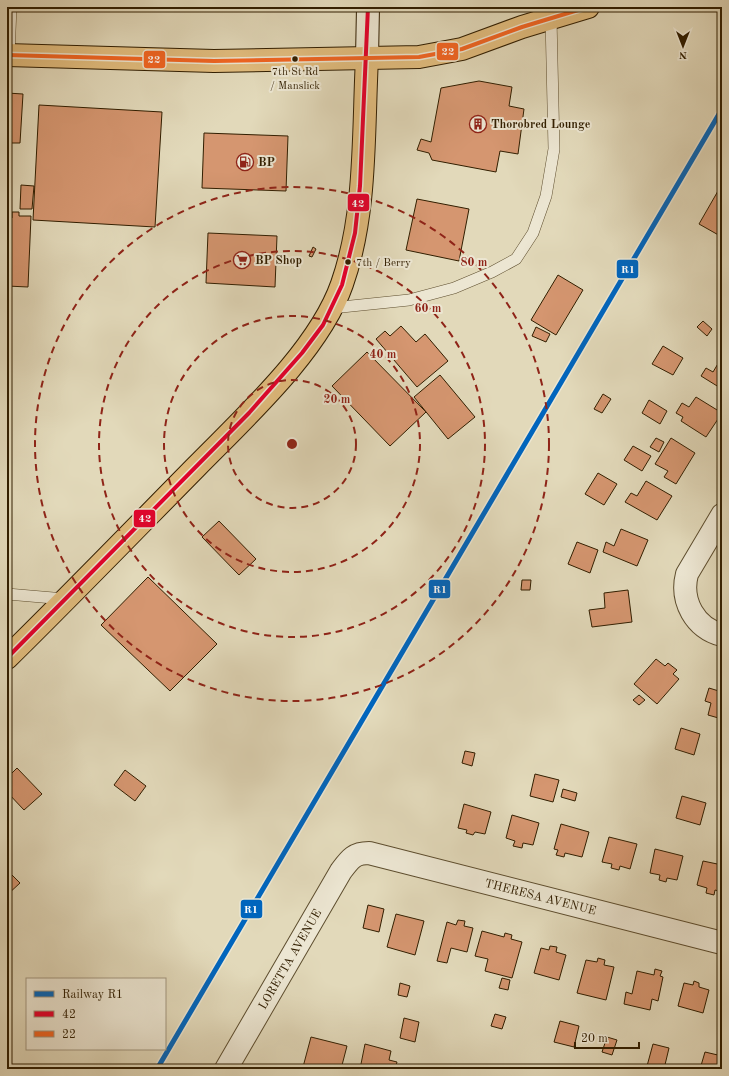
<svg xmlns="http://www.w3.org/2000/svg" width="729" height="1076" font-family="'Old Standard TT',serif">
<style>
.building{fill:#d59670;stroke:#311e00}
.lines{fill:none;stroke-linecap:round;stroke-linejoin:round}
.service-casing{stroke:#5d4d2e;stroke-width:12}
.minor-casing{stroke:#5d4d2e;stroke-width:24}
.secondary-casing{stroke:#311e00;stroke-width:24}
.primary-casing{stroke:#311e00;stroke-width:24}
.service{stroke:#ece6d2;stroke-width:11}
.minor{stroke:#ece6d2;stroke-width:22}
.secondary{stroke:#ece6d2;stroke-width:22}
.primary{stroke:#e1bc7d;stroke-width:22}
.bus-1-casing{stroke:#ece6d2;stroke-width:7}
.bus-2-casing{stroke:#ece6d2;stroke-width:7}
.bus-1{stroke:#e4002b;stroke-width:4}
.bus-2{stroke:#f26522;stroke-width:4}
.rail-1-casing{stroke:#ece6d2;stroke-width:8}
.rail-1{stroke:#0065bd;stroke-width:5}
.ring{fill:none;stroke:#8f2418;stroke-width:2;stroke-dasharray:7 5}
.bus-dot{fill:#311e00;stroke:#ece6d2;stroke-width:1.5}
.labels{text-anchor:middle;stroke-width:4;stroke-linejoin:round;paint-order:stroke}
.bus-label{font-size:11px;fill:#311e00;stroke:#ece6d2}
.poi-label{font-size:12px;font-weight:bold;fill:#311e00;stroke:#ece6d2;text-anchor:start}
.street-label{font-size:12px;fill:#311e00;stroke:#ece6d2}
.centre{fill:#8f2418;stroke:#ece6d2;stroke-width:2}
.ring-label{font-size:12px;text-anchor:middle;font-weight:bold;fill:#8f2418;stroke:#ece6d2;stroke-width:4;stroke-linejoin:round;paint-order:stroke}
.line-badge{stroke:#ece6d2;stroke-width:1.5}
.badge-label{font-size:11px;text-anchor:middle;font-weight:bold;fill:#fff}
</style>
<rect width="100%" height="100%" fill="#e2d9ba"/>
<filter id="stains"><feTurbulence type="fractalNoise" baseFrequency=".005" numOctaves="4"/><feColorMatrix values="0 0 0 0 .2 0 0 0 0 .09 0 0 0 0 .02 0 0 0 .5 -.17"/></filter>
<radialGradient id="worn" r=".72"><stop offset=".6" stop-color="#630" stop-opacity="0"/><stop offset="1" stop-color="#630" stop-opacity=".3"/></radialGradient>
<g class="building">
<polygon points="479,81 512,87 509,106 524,109 518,154 500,151 496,172 432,160 429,153 417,150 421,139 431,142 441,88"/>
<polygon points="7,93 23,94 20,143 7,143"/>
<polygon points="39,105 162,112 155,227 33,220"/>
<polygon points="204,133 288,136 286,191 202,188"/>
<polygon points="722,184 722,237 699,224"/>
<polygon points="21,185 34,186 32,209 20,209"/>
<polygon points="417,199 469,209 459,261 406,250"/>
<polygon points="12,212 19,212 19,216 31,216 28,287 7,286 7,218 12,218"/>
<polygon points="208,233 277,236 275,287 206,283"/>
<polygon points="313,247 316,249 312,257 309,256"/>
<polygon points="558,275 583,290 556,335 531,320"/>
<polygon points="703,321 712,329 707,336 697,327"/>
<polygon points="401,326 416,342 425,334 448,361 417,387 376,339 385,331 390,336"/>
<polygon points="536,327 550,334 546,342 532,336"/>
<polygon points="663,346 683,358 673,375 652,364"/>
<polygon points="367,352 426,412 390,446 332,386"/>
<polygon points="722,357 722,389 701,376 706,368 713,372"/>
<polygon points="440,375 475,417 448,439 414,397"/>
<polygon points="603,394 611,399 602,413 594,409"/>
<polygon points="696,397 722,413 706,437 681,421 683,417 676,413 682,403 689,407"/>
<polygon points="649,400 667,411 660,424 642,413"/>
<polygon points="656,438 664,442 659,452 650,447"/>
<polygon points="671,438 695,453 676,484 664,477 668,471 655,464"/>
<polygon points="633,446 651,456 642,471 624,460"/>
<polygon points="598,473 617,484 604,505 585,494"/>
<polygon points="646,481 672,496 657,520 625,502 631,493 637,496"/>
<polygon points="219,521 256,559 239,575 202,537"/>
<polygon points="621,529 648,540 637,566 603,552 606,542 614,546"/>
<polygon points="577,542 598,550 590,573 568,564"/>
<polygon points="148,577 217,644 170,691 101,625"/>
<polygon points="522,580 531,580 530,590 521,590"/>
<polygon points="628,590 632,622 592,627 589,610 605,608 604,593"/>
<polygon points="656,659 665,666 668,663 677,670 673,674 679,679 657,704 634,684"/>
<polygon points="709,688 722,692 722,719 708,715 711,703 705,701"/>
<polygon points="639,695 645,700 639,705 633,700"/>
<polygon points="681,728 700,734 694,755 675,749"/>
<polygon points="465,751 475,753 472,766 462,763"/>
<polygon points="17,768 42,794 24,810 7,792 7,778"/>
<polygon points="125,770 146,786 135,801 114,785"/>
<polygon points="535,774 559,780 553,802 530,796"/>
<polygon points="563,789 577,793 575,801 561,797"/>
<polygon points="682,796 706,803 700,825 676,818"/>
<polygon points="464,804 491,812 485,834 475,832 473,835 466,833 467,830 458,828"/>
<polygon points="512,815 539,823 533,845 523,843 522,848 513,846 515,841 506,838"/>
<polygon points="561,824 589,832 582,857 565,853 564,857 556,855 558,850 554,849"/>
<polygon points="609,837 637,844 630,869 620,866 619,870 611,868 612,864 602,862"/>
<polygon points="655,849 683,856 677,880 667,878 666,882 659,880 660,875 650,873"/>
<polygon points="703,861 722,865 722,892 715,890 714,895 706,893 707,888 697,885"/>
<polygon points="7,870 20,883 7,895"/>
<polygon points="368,905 384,909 379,932 363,928"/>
<polygon points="396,914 424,921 415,955 387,947"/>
<polygon points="458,920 465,921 464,926 473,928 467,952 451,948 447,963 437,961 447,922 456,925"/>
<polygon points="482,931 504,937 505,933 512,935 511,939 522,942 512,978 485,971 488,959 475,956"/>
<polygon points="550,946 557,947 556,952 566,955 559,980 534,973 541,948 549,950"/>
<polygon points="598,958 605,960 604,965 614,967 606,1000 577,993 586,960 597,962"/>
<polygon points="655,969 662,971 660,976 663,977 658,1001 652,999 650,1010 624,1004 626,992 632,994 637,971 654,975"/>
<polygon points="502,978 510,980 508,990 499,988"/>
<polygon points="694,981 699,983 699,987 709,990 703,1013 678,1006 684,983 693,985"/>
<polygon points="400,983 410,986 407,997 398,995"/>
<polygon points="495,1014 506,1017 502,1029 491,1026"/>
<polygon points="404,1018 419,1022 415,1042 400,1038"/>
<polygon points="560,1021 579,1026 574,1047 554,1042"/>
<polygon points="311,1037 347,1046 341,1069 310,1069 303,1067"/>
<polygon points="607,1037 617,1040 612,1055 602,1052"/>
<polygon points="365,1044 391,1051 389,1060 397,1062 395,1069 360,1069"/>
<polygon points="653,1044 669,1048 664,1069 647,1066"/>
<polygon points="705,1052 722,1056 722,1069 700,1069"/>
</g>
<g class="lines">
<g class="service-casing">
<g id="service">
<polyline points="9,55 11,7"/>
<polyline points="332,308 409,300 454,288 492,272 516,259 533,233 546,196 554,149 551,18"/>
<polyline points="7,594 65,599"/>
</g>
</g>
<g class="minor-casing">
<g id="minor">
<path d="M722,515L687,574C680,601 695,628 722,635"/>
<path id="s1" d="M226,1069L341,871C350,859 354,853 369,853L722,943"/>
</g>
</g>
<g class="secondary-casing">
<polyline id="secondary" points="367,58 368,7"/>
</g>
<g class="primary-casing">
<g id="primary">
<polyline points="7,55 214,61 419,57 462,49 522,27 588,7"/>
<path d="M7,658C71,595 133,531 196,467C245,417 319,350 342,284C367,213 363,133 367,58"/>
</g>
</g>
<use href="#service" class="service"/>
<use href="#minor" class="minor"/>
<use href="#secondary" class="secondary"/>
<use href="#primary" class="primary"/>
<g class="bus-1-casing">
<polyline id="bus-1" points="7,658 249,413 302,353 323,325 342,285 355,233 360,186 368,7"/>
</g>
<g class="bus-2-casing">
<polyline id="bus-2" points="7,55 214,61 419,57 462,49 522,27 588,7"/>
</g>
<use href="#bus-1" class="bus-1"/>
<use href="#bus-2" class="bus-2"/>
<g class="rail-1-casing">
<polyline id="rail-1" points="157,1069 722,109"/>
</g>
<use href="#rail-1" class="rail-1"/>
</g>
<g class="ring">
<circle cx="292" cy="444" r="64"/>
<circle cx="292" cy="444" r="128"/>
<circle cx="292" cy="444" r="193"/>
<circle cx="292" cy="444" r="257"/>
</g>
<defs>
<g id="building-ring" transform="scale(0.9)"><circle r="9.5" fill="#ece6d2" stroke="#8f2418" stroke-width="1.5"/><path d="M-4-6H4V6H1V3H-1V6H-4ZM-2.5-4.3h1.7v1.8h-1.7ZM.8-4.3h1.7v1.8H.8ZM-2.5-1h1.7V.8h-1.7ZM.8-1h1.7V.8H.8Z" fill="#8f2418"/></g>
<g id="fuel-ring" transform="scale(0.9)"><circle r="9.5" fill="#ece6d2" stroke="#8f2418" stroke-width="1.5"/><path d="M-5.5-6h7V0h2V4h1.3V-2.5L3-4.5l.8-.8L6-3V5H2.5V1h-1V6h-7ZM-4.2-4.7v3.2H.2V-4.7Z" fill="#8f2418"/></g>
<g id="supermarket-ring" transform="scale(0.9)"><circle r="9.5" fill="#ece6d2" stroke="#8f2418" stroke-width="1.5"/><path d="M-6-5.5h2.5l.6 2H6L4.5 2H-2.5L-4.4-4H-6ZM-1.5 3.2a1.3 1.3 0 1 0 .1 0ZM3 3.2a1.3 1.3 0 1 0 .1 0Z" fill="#8f2418"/></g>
</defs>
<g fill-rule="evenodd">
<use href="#building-ring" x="478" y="124"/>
<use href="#fuel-ring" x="245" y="162"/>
<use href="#supermarket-ring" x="242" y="260"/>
</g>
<g class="bus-dot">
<circle cx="295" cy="59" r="3.5"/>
<circle cx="348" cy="262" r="3.5"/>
</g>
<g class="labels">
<g class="bus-label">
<text x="295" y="75">7th St Rd<tspan x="295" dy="14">/ Manslick</tspan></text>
<text x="356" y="266" text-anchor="start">7th / Berry</text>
</g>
<g class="poi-label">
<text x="491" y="128">Thorobred Lounge</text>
<text x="258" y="166">BP</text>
<text x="255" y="264">BP Shop</text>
</g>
<g class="street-label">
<text dy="4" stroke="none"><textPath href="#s1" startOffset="441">THERESA AVENUE</textPath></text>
<text dy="4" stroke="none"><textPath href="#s1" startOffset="127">LORETTA AVENUE</textPath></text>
</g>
</g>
<circle cx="292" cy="444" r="6" class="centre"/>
<g class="ring-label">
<text x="474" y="266">80 m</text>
<text x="428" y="312">60 m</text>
<text x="383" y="358">40 m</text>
<text x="337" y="403">20 m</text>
</g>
<g class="line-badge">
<rect x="436" y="42" width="23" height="19" rx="4" fill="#f26522"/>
<rect x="143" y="50" width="23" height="19" rx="4" fill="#f26522"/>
<rect x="347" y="193" width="23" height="19" rx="4" fill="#e4002b"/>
<rect x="616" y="259" width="23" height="20" rx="4" fill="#0065bd"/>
<rect x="133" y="509" width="23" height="19" rx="4" fill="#e4002b"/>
<rect x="428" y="579" width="23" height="20" rx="4" fill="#0065bd"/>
<rect x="240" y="899" width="23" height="20" rx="4" fill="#0065bd"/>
</g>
<g class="badge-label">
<text x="448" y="55">22</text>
<text x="154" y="63">22</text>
<text x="358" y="207">42</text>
<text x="628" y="273">R1</text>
<text x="145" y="522">42</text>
<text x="440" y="593">R1</text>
<text x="251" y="913">R1</text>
</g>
<rect width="729" height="1076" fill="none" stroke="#e2d9ba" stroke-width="24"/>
<rect x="8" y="8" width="713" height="1060" fill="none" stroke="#311e00" stroke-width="2"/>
<rect x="12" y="12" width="705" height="1052" fill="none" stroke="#311e00"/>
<rect x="26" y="978" width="140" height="72" fill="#ece6d2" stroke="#a1967e"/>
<rect x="34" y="991" width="20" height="6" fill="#0065bd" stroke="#a1967e"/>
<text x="62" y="998" font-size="12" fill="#311e00">Railway R1</text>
<rect x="34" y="1011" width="20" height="6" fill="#e4002b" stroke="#a1967e"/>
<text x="62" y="1018" font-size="12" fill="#311e00">42</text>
<rect x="34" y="1031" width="20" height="6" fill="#f26522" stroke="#a1967e"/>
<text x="62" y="1038" font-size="12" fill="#311e00">22</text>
<g transform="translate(683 46) rotate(180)" stroke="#ece6d2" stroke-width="3" paint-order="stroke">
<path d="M0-3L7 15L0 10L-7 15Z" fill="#311e00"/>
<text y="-6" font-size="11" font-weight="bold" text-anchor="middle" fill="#311e00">N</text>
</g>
<path d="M575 1042v6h64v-6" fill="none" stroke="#311e00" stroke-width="2"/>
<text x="581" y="1042" font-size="12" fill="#311e00" stroke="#ece6d2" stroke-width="3" paint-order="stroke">20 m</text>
<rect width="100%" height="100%" filter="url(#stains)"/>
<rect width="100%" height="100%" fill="url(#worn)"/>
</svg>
